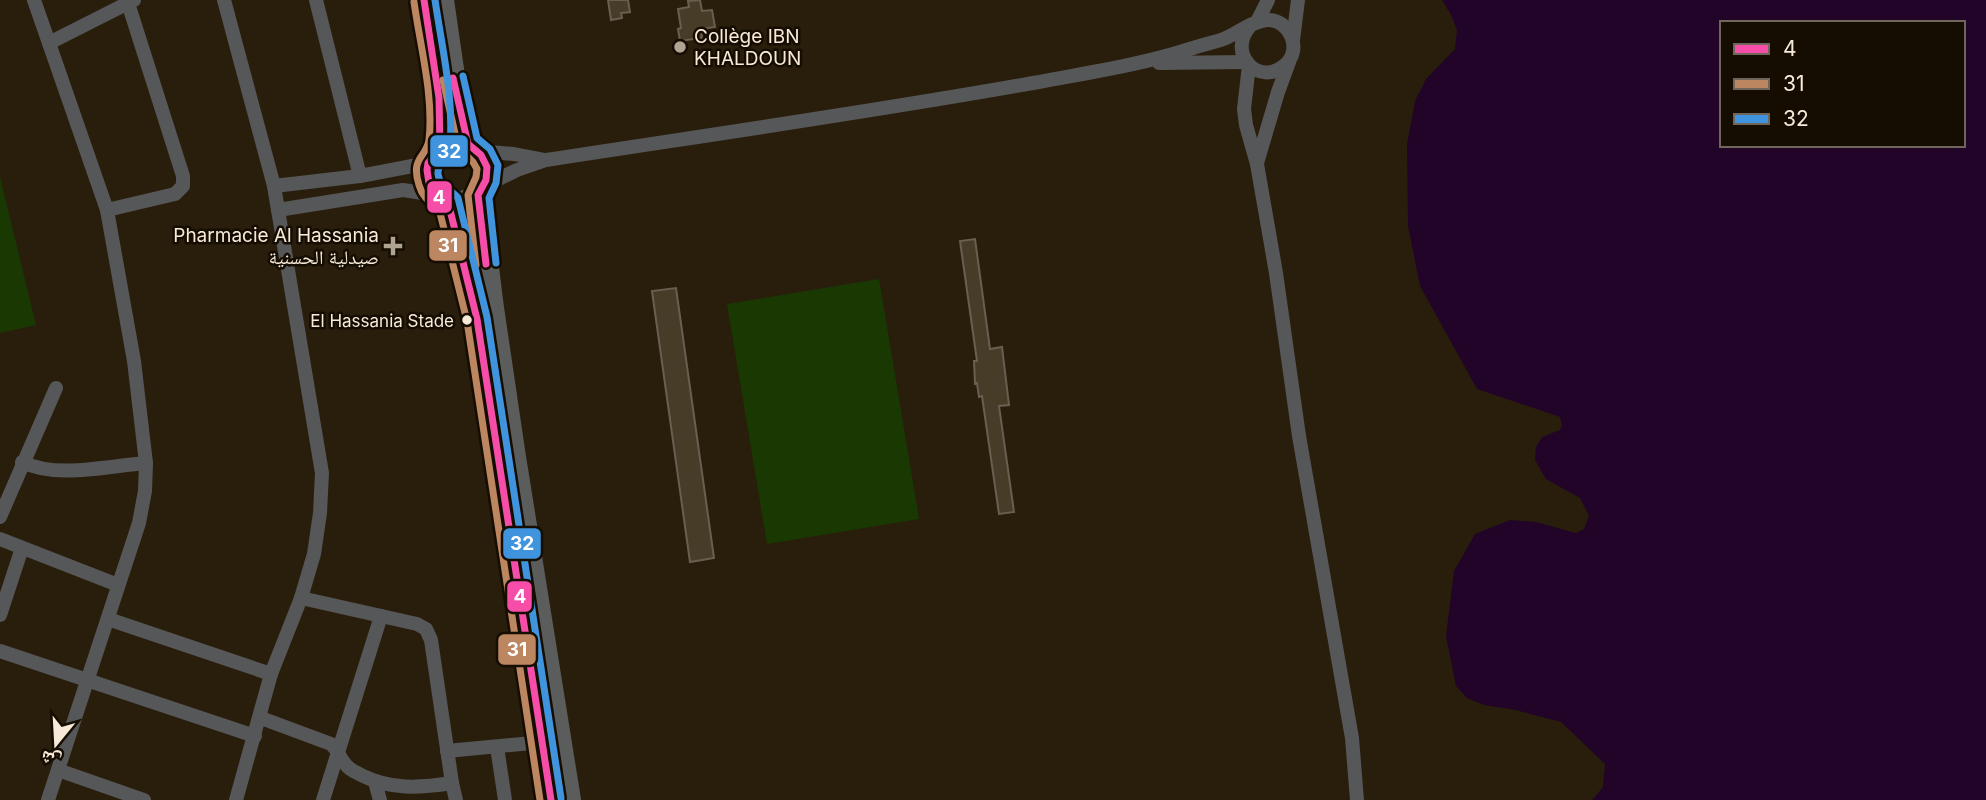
<svg xmlns="http://www.w3.org/2000/svg" width="1986" height="800" font-family="Inter,'Noto Naskh Arabic',sans-serif">
<style>
.green{fill:#1a3802}
.water{fill:#210427;fill-rule:evenodd}
.building{fill:#473c28;stroke:#695f50;stroke-width:2}
.lines{fill:none;stroke-linecap:round;stroke-linejoin:round}
.street{stroke:#565758;stroke-width:14}
.highway{stroke:#5b5c5c;stroke-width:24}
.bus-1-casing{stroke:#150d02;stroke-width:12}
.bus-2-casing{stroke:#150d02;stroke-width:12}
.bus-3-casing{stroke:#150d02;stroke-width:12}
.bus-1{stroke:#f54da8;stroke-width:7}
.bus-2{stroke:#bb8660;stroke-width:7}
.bus-3{stroke:#4094de;stroke-width:7}
.poi-dot{fill:#afa391;stroke:#150d02;stroke-width:2.5}
.bus-dot{fill:#f7ead8;stroke:#150d02;stroke-width:2.5}
.labels{text-anchor:middle;stroke-width:5;stroke-linejoin:round;paint-order:stroke}
.bus-label{font-size:17px;fill:#f7ead8;stroke:#150d02;text-anchor:end}
.poi-label{font-size:19px;fill:#f7ead8;stroke:#150d02;text-anchor:start}
.line-badge{stroke:#150d02;stroke-width:2.5}
.badge-label{font-size:19px;text-anchor:middle;font-weight:bold;fill:#fff}
</style>
<rect width="100%" height="100%" fill="#291e0c"/>
<g class="green">
<polygon points="0,177 36,325 0,333"/>
<polygon points="879,279 919,519 767,544 727,304"/>
</g>
<path class="water" d="M1442,0H1986V800H1592L1603,787L1605,764L1561,722L1516,710L1484,705L1467,698L1456,686L1446,636L1454,571L1475,534L1510,520L1536,522L1576,533L1584,529L1589,516L1580,498L1546,479L1535,460L1536,447L1542,437L1560,430L1562,425L1560,417L1477,389L1420,286L1408,226L1407,144L1415,101L1426,79L1455,49L1457,30L1451,15ZM1722,23H1963V145H1722Z"/>
<g class="building">
<polygon points="608,0 628,0 630,12 621,13 622,18 611,20"/>
<polygon points="700,0 702,11 712,10 715,27 701,29 702,38 680,41 678,29 681,28 678,9 689,7 688,1"/>
<polygon points="975,239 990,349 1002,347 1009,405 999,406 1014,512 999,514 982,396 979,397 977,383 975,384 974,361 977,361 960,241"/>
<polygon points="676,288 714,558 690,562 652,291"/>
</g>
<g class="lines">
<g class="street">
<polyline points="34,0 107,210 134,361 146,463 145,491 139,523 48,800"/>
<polyline points="224,0 274,186 322,473 320,513 314,554 301,598 271,674 236,800"/>
<polyline points="316,0 360,176"/>
<polyline points="1257,22 1268,0"/>
<polyline points="1293,40 1298,0"/>
<polyline points="49,43 134,0"/>
<polyline points="1159,63 1247,62"/>
<polyline points="1249,65 1244,109 1246,125 1257,164 1276,273 1299,436 1352,738 1357,800"/>
<polyline points="479,151 514,154 545,160"/>
<polyline points="1257,163 1278,92 1289,62"/>
<path d="M486,185L517,170L546,160C708,135 871,112 1033,83C1087,73 1141,65 1193,48C1204,44 1218,42 1228,37C1240,31 1254,21 1267,20C1290,19 1303,50 1285,65C1259,88 1225,53 1251,25"/>
<polyline points="274,186 360,176 428,163"/>
<polyline points="107,210 175,194 183,186 183,176 127,0"/>
<polyline points="278,210 403,190 436,195"/>
<path d="M22,462C57,479 107,466 146,463"/>
<polyline points="0,517 56,388"/>
<polyline points="0,539 118,585"/>
<polyline points="0,615 22,548"/>
<polyline points="108,619 271,674"/>
<polyline points="0,651 255,736"/>
<path d="M261,718L331,744C339,751 340,760 347,766C350,770 356,772 361,775C391,790 419,788 452,783L431,640L426,629L417,624L301,598"/>
<polyline points="497,747 505,800"/>
<polyline points="447,751 543,742"/>
<polyline points="58,770 144,800"/>
<polyline points="375,782 380,800"/>
<polyline points="452,783 456,800"/>
<polyline points="323,800 381,616"/>
</g>
<g class="highway">
<polyline points="424,0 439,98 440,147"/>
<polyline points="442,0 456,97 468,144"/>
<circle cx="457" cy="173" r="30"/>
<polyline points="478,195 492,308 514,457 569,800"/>
<polyline points="448,202 481,344"/>
<polyline points="539,719 551,800"/>
</g>
<g class="bus-1-casing">
<g id="bus-1">
<polyline points="424,0 439,98 440,147 428,163 427,170 429,183 436,195 448,202 477,319 551,800"/>
<polyline points="453,78 468,144 481,155 487,167 486,180 478,195 486,264"/>
</g>
</g>
<g class="bus-2-casing">
<g id="bus-2">
<path d="M414,2C420,45 434,97 429,140C427,157 410,157 419,185C422,196 429,203 439,209L467,321L540,800"/>
<polyline points="443,80 458,147 473,162 477,169 476,177 468,195 476,265"/>
</g>
</g>
<g class="bus-3-casing">
<g id="bus-3">
<path d="M435,0C442,48 454,97 450,146C450,157 437,162 438,174C440,188 451,189 458,198L487,317L561,798"/>
<polyline points="463,76 477,138 490,149 498,165 496,183 489,198 496,263"/>
</g>
</g>
<use href="#bus-1" class="bus-1"/>
<use href="#bus-2" class="bus-2"/>
<use href="#bus-3" class="bus-3"/>
</g>
<g class="poi-dot">
<circle cx="680" cy="47" r="7"/>
<path d="M389.5 235.5h7v7h7v7h-7v7h-7v-7h-7v-7h7z"/>
</g>
<circle class="bus-dot" cx="467" cy="320" r="6"/>
<g class="labels">
<g class="bus-label">
<text x="454" y="327">El Hassania Stade</text>
</g>
<g class="poi-label">
<text x="694" y="43">Collège IBN<tspan x="694" dy="22">KHALDOUN</tspan></text>
<text x="379" y="242" text-anchor="end">Pharmacie Al Hassania<tspan x="379" dy="22">صيدلية الحسنية</tspan></text>
</g>
</g>
<g class="line-badge">
<rect x="429" y="134" width="40" height="34" rx="7" fill="#4094de"/>
<rect x="426" y="180" width="27" height="34" rx="7" fill="#f54da8"/>
<rect x="428" y="229" width="40" height="33" rx="7" fill="#bb8660"/>
<rect x="502" y="527" width="40" height="33" rx="7" fill="#4094de"/>
<rect x="506" y="580" width="27" height="33" rx="7" fill="#f54da8"/>
<rect x="497" y="633" width="40" height="33" rx="7" fill="#bb8660"/>
</g>
<g class="badge-label">
<text x="449" y="158">32</text>
<text x="439" y="204">4</text>
<text x="448" y="252">31</text>
<text x="522" y="550">32</text>
<text x="520" y="603">4</text>
<text x="517" y="656">31</text>
</g>
<rect x="1720" y="21" width="245" height="126" fill="#150d02" stroke="#6f6558" stroke-width="2"/>
<rect x="1734" y="44" width="35" height="10" fill="#f54da8" stroke="#6f6558" stroke-width="2"/>
<text x="1783" y="56" font-size="21" fill="#f7ead8">4</text>
<rect x="1734" y="79" width="35" height="10" fill="#bb8660" stroke="#6f6558" stroke-width="2"/>
<text x="1783" y="91" font-size="21" fill="#f7ead8">31</text>
<rect x="1734" y="114" width="35" height="10" fill="#4094de" stroke="#6f6558" stroke-width="2"/>
<text x="1783" y="126" font-size="21" fill="#f7ead8">32</text>
<g transform="translate(56 744) rotate(198)" stroke="#150d02" stroke-width="5" paint-order="stroke">
<path d="M0-5L12 26L0 18L-12 26Z" fill="#f7ead8"/>
<text y="-10" font-size="19" font-weight="bold" text-anchor="middle" fill="#f7ead8">ش</text>
</g>
</svg>
